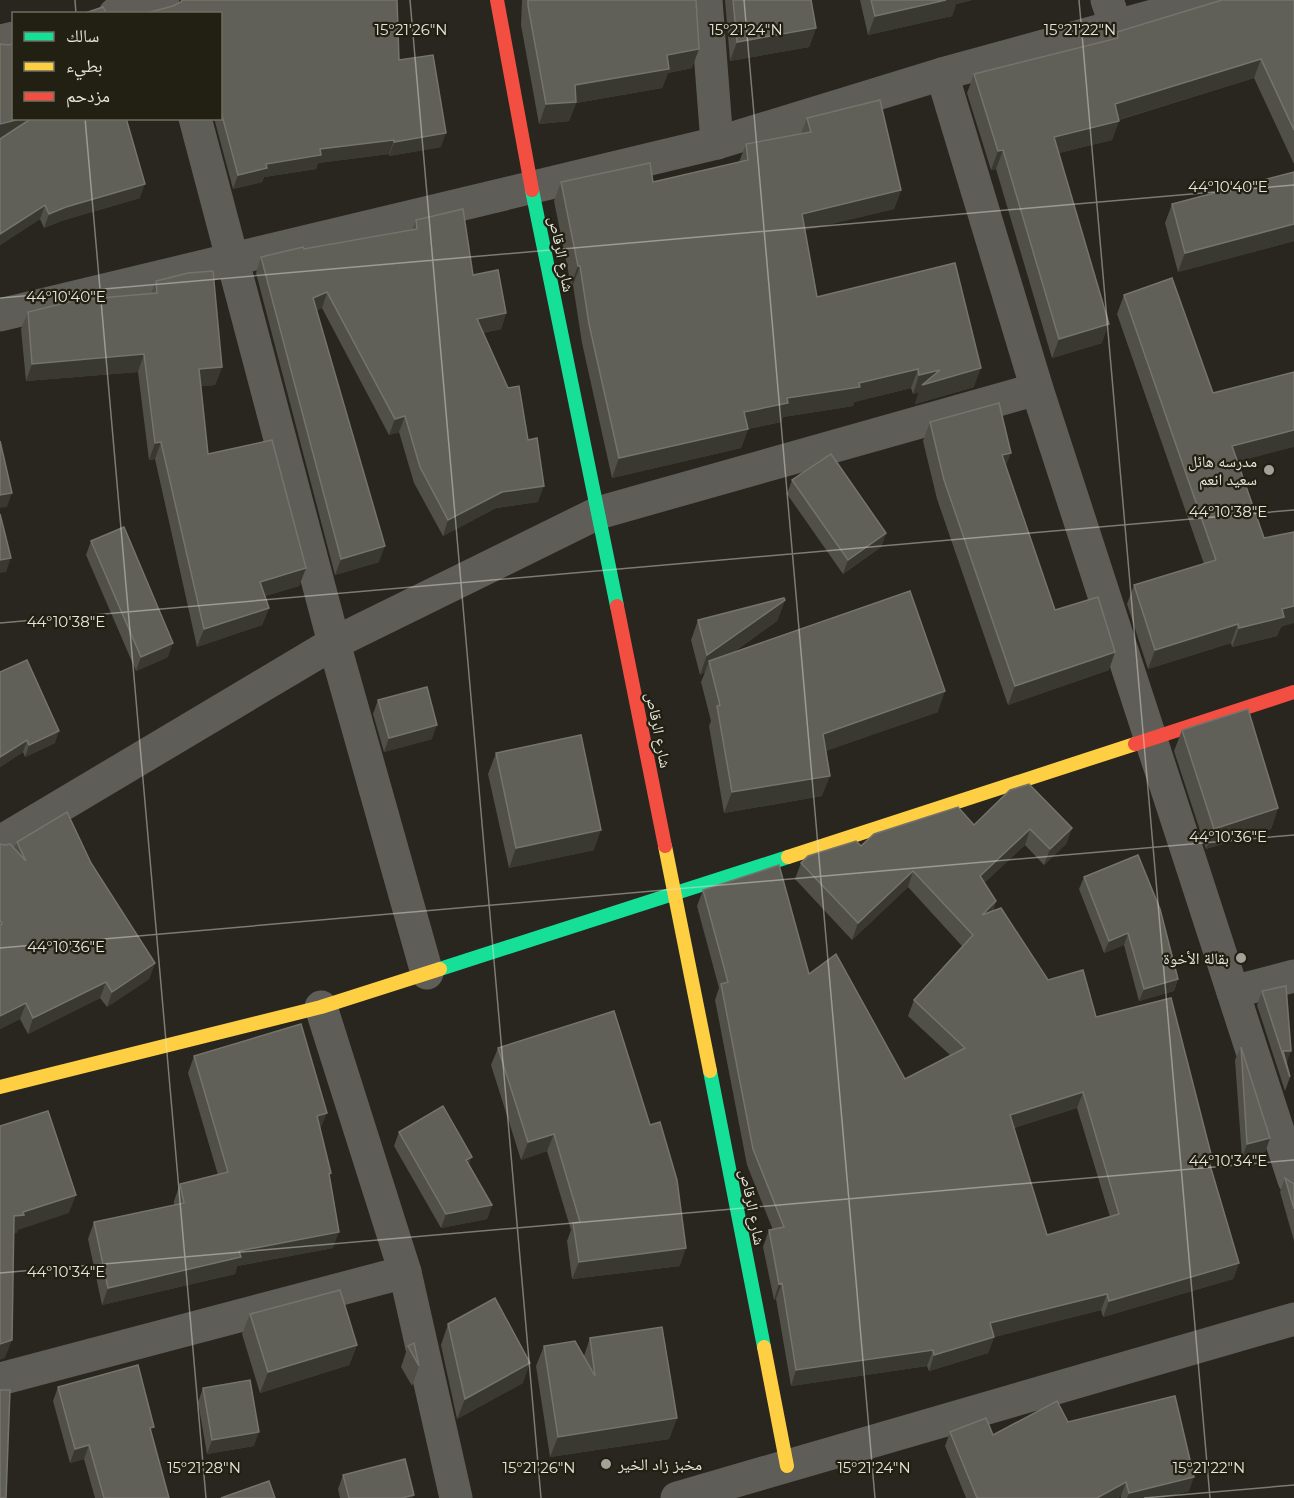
<svg xmlns="http://www.w3.org/2000/svg" width="1294" height="1498" font-family="Montserrat,'Noto Naskh Arabic',sans-serif">
<style>
.lines{fill:none;stroke-linecap:round;stroke-linejoin:round}
.street{stroke:#5e5d58;stroke-width:33}
.fast{stroke:#16e098;stroke-width:14}
.slow{stroke:#ffcf43;stroke-width:14}
.jam{stroke:#f24e42;stroke-width:14}
.wall{fill:#504f48;fill-rule:evenodd}
.shaded-wall{fill:#393831}
.building{fill:#605f58;stroke:#75746c;stroke-width:1.5;fill-rule:evenodd}
.ticks{fill:none;stroke:#e5e5db;stroke-width:1.5;stroke-opacity:0.45}
.poi-dot{fill:#a3a299;stroke:#212012;stroke-width:2}
.labels{text-anchor:middle;stroke-width:4.5;stroke-linejoin:round;paint-order:stroke}
.street-label{font-size:16px;fill:#e5e5db;stroke:#212012}
.poi-label{font-size:16px;fill:#e5e5db;stroke:#212012;text-anchor:end}
.ticks-label{font-size:15px;text-anchor:middle;fill:#e5e5db;stroke:#212012;stroke-width:4.5;stroke-linejoin:round;paint-order:stroke}
</style>
<rect width="100%" height="100%" fill="#28261e"/>
<g class="lines">
<g class="street">
<polyline points="706,0 717,143"/>
<polyline points="1107,0 1116,26"/>
<polyline points="115,14 163,2"/>
<polyline points="0,41 14,38"/>
<polyline points="942,74 1037,389 1294,1180"/>
<polyline points="195,118 334,643 427,973"/>
<polyline points="0,315 717,143 942,74 1211,0"/>
<polyline points="0,842 334,643 598,513 1037,389"/>
<polyline points="1233,992 1294,976"/>
<polyline points="321,1007 405,1272 456,1498"/>
<polyline points="0,1379 405,1272"/>
<polyline points="677,1498 1294,1319"/>
</g>
<g class="fast">
<polyline points="532,190 617,606"/>
<polyline points="440,969 788,857"/>
<polyline points="710,1071 764,1347"/>
</g>
<g class="slow">
<polyline points="665,846 710,1071"/>
<polyline points="788,857 1135,744"/>
<polyline points="0,1087 321,1007 440,969"/>
<polyline points="764,1347 787,1466"/>
</g>
<g class="jam">
<polyline points="497,0 532,190"/>
<polyline points="617,606 665,846"/>
<polyline points="1135,744 1294,692"/>
</g>
</g>
<g class="wall">
<polygon points="181,0 397,0 399,60 441,147 389,156 389,154 318,163 316,169 264,177 262,182 233,189 214,118 220,118 220,14 173,6 181,2"/>
<polygon points="522,0 696,0 692,68 668,73 662,88 576,103 569,121 539,124 521,25"/>
<polygon points="725,0 811,0 816,28 809,47 730,61"/>
<polygon points="860,0 972,0 956,4 952,16 868,35"/>
<polygon points="1294,0 1294,164 1254,78 1119,120 1112,140 1059,153 1102,343 1052,358 996,169 991,170 967,93 974,74 1114,39 1117,32"/>
<polygon points="0,44 140,198 61,221 44,228 40,219 0,245 0,139 5,136 0,137"/>
<polygon points="807,118 901,190 894,209 805,230 817,297 974,387 915,404 919,392 913,394 911,388 854,402 853,406 783,417 781,422 748,429 741,448 612,478 582,343 573,285 571,285 554,201 561,182 653,182 739,162 746,144 801,134"/>
<polygon points="1294,172 1294,241 1178,272 1165,223 1172,204"/>
<polygon points="416,220 473,275 506,313 501,329 483,333 538,502 496,508 443,536 414,483 399,432 389,435 322,308 317,310 379,562 335,575 256,273 261,257 412,230"/>
<polygon points="156,281 222,367 215,385 201,386 208,454 306,568 299,586 265,596 269,608 262,625 197,647 155,459 149,460 138,372 26,381 21,329 28,312 151,294"/>
<polygon points="1124,295 1237,462 1281,627 1277,636 1232,647 1231,643 1148,669 1127,604 1134,585 1204,564 1117,314"/>
<polygon points="930,422 1006,466 1055,610 1109,670 1008,705 937,499 923,441"/>
<polygon points="792,480 886,533 881,547 843,574 787,494"/>
<polygon points="91,541 168,657 136,671 86,555"/>
<polygon points="785,600 777,621 731,654 938,712 825,751 822,796 724,813 709,726 711,721 701,682 705,672 700,675 691,640 698,620"/>
<polygon points="0,672 55,743 25,757 23,752 0,767"/>
<polygon points="378,700 432,739 384,752 373,714"/>
<polygon points="1182,730 1278,808 1271,829 1206,849 1174,751"/>
<polygon points="496,753 594,850 509,868 488,774"/>
<path d="M974,825L1072,828L1066,844L1044,865L1025,845L984,883L996,901L993,911L1048,980L1096,1017L1209,1160L1239,1263L1233,1279L1103,1317L1101,1310L994,1337L988,1353L929,1371L927,1366L791,1386L776,1299L774,1300L763,1247L769,1230H773L747,1165L715,1000L719,988L697,906L703,890L809,974L905,1079L950,1055L908,1016L914,1000L962,946L908,887L852,940L795,879L801,863L861,846ZM1077,1108L1110,1217L1047,1235L1014,1128Z"/>
<polygon points="17,842 91,863 155,963 149,979 107,1007 100,998 28,1034 20,1019 0,1029 0,844 14,848"/>
<polygon points="1084,877 1178,979 1174,991 1139,1001 1124,945 1104,953 1079,889"/>
<polygon points="1262,991 1286,1063 1290,1077 1285,1091 1257,1005"/>
<polygon points="1241,1047 1270,1138 1265,1152 1242,1158 1235,1060"/>
<polygon points="498,1048 680,1266 572,1279 567,1241 571,1230 547,1151 521,1160 491,1065"/>
<polygon points="194,1056 320,1130 330,1178 333,1248 237,1266 235,1274 102,1305 88,1239 94,1222 174,1205 174,1201 180,1184 218,1175 188,1073"/>
<polygon points="399,1132 469,1165 492,1205 487,1219 441,1228 394,1146"/>
<polygon points="1285,1178 1294,1184 1294,1241 1280,1192"/>
<polygon points="250,1314 357,1345 349,1365 260,1393 242,1334"/>
<polygon points="448,1324 523,1383 457,1419 441,1345"/>
<polygon points="590,1338 677,1418 669,1439 550,1457 536,1366 544,1346 584,1356"/>
<polygon points="408,1346 419,1366 412,1386 401,1367"/>
<polygon points="58,1387 152,1434 169,1498 95,1498 84,1459 70,1463 53,1401"/>
<polygon points="203,1388 254,1446 207,1454 198,1402"/>
<polygon points="1068,1422 1189,1491 1162,1498 1121,1498 1121,1496 1118,1498 966,1498 945,1446 950,1432 993,1435"/>
<polygon points="343,1475 413,1498 340,1498 338,1489"/>
</g>
<g class="shaded-wall">
<polygon points="946,0 972,0 956,4 952,16 868,35 875,16"/>
<polygon points="816,28 809,47 730,61 737,42"/>
<polygon points="699,49 692,68 668,73 662,88 576,103 569,121 539,124 546,104 575,85 667,55"/>
<polygon points="1261,59 1254,78 1108,123 1115,104"/>
<polygon points="24,118 36,118 32,129 0,137 0,124"/>
<polygon points="1119,121 1112,140 1047,156 1054,137"/>
<polygon points="446,133 441,147 389,156 394,142"/>
<polygon points="394,140 389,154 318,163 316,169 264,177 262,182 233,189 238,175 266,164 320,149"/>
<polygon points="1003,150 996,169 991,170 998,151"/>
<polygon points="145,184 140,198 61,221 44,228 49,214 66,207"/>
<polygon points="901,190 894,209 795,233 802,214"/>
<polygon points="45,205 40,219 0,245 0,234"/>
<polygon points="1294,224 1294,241 1178,272 1185,253"/>
<polygon points="578,266 580,266 573,285 571,285"/>
<polygon points="327,292 322,308 308,314 313,298"/>
<polygon points="506,313 501,329 471,335 477,319"/>
<polygon points="1109,324 1102,343 1052,358 1059,339"/>
<polygon points="144,354 138,372 26,381 32,364"/>
<polygon points="222,367 215,385 193,387 199,369"/>
<polygon points="981,368 974,387 915,404 919,392 913,394 919,375 940,370"/>
<polygon points="918,369 911,388 854,402 853,406 783,417 781,422 737,431 744,412 787,398 859,383"/>
<polygon points="405,416 399,432 389,435 395,419"/>
<polygon points="748,429 741,448 612,478 619,458"/>
<polygon points="1294,430 1294,447 1225,465 1232,446"/>
<polygon points="161,442 155,459 149,460 155,443"/>
<polygon points="1011,453 1004,471 1002,455"/>
<polygon points="544,486 538,502 496,508 443,536 448,520 502,492"/>
<polygon points="12,493 7,507 0,508 0,495"/>
<polygon points="886,533 881,547 843,574 848,560"/>
<polygon points="385,546 379,562 335,575 341,559"/>
<polygon points="11,558 6,572 0,573 0,560"/>
<polygon points="306,568 299,586 254,599 260,582"/>
<polygon points="785,600 777,621 711,668 709,661 705,672 700,675 707,655"/>
<polygon points="1294,606 1294,623 1281,627 1277,636 1232,647 1239,628 1282,609"/>
<polygon points="269,608 262,625 197,647 204,629"/>
<polygon points="1238,624 1231,643 1148,669 1155,650"/>
<polygon points="173,643 168,657 136,671 141,657"/>
<polygon points="1115,652 1109,670 1008,705 1015,686"/>
<polygon points="945,691 938,712 815,755 823,734"/>
<polygon points="437,725 432,739 384,752 389,738"/>
<polygon points="59,731 55,743 25,757 29,745"/>
<polygon points="27,740 23,752 0,767 0,757"/>
<polygon points="830,776 822,796 724,813 732,792"/>
<polygon points="1278,808 1271,829 1206,849 1214,829"/>
<polygon points="1072,828 1066,844 1044,865 1050,849"/>
<polygon points="1030,829 1025,845 974,893 980,876"/>
<polygon points="601,830 594,850 509,868 516,848"/>
<polygon points="913,871 908,887 852,940 858,923"/>
<polygon points="996,901 990,917 982,915"/>
<polygon points="1128,933 1124,945 1104,953 1109,941"/>
<polygon points="155,963 149,979 107,1007 112,992"/>
<polygon points="1178,979 1174,991 1139,1001 1144,989"/>
<polygon points="106,982 100,998 28,1034 33,1018"/>
<polygon points="26,1003 20,1019 0,1029 0,1016"/>
<polygon points="1283,1051 1291,1051 1286,1065"/>
<polygon points="1083,1092 1077,1108 1004,1131 1010,1115"/>
<polygon points="327,1113 320,1130 317,1116"/>
<polygon points="554,1134 547,1151 521,1160 528,1142"/>
<polygon points="1270,1138 1265,1152 1242,1158 1247,1144"/>
<polygon points="472,1157 467,1171 466,1160"/>
<polygon points="76,1195 69,1213 18,1230 17,1233 8,1234 14,1216 23,1212"/>
<polygon points="492,1205 487,1219 441,1228 446,1214"/>
<polygon points="339,1232 333,1248 237,1266 235,1274 102,1305 108,1288 239,1251"/>
<polygon points="686,1248 680,1266 572,1279 579,1262"/>
<polygon points="1239,1263 1233,1279 1103,1317 1109,1301"/>
<polygon points="782,1283 776,1299 774,1300 779,1284"/>
<polygon points="1107,1294 1101,1310 994,1337 988,1353 929,1371 934,1355 990,1323"/>
<polygon points="12,1340 5,1358 0,1360 0,1344"/>
<polygon points="357,1345 349,1365 260,1393 268,1372"/>
<polygon points="933,1350 927,1366 791,1386 796,1370"/>
<polygon points="530,1363 523,1383 457,1419 465,1399"/>
<polygon points="677,1418 669,1439 550,1457 558,1437"/>
<polygon points="259,1432 254,1446 207,1454 212,1440"/>
<polygon points="89,1445 84,1459 70,1463 75,1449"/>
<polygon points="1194,1477 1189,1491 1162,1498 1127,1498 1129,1493"/>
<polygon points="1126,1482 1121,1496 1118,1498 1097,1498"/>
<polygon points="414,1495 413,1498 402,1498"/>
</g>
<g class="building">
<polygon points="182,0 397,0 399,60 433,55 446,133 394,142 394,140 320,149 321,155 266,164 267,168 238,175 220,108 220,14 143,14 173,6 181,2"/>
<polygon points="528,0 696,0 699,49 667,55 669,69 575,85 576,102 546,104 528,6"/>
<polygon points="733,0 811,0 816,28 737,42"/>
<polygon points="871,0 946,0 875,16"/>
<polygon points="1222,0 1294,0 1294,130 1261,59 1115,104 1119,121 1054,137 1109,324 1059,339 1003,150 998,151 974,74 1118,38 1117,32"/>
<polygon points="103,7 107,14 82,14"/>
<polygon points="0,44 8,45 14,44 14,118 24,118 0,124"/>
<polygon points="880,100 901,190 802,214 817,297 955,263 981,368 922,385 940,370 919,375 918,369 859,383 860,387 787,398 788,403 744,412 748,429 619,458 589,324 580,266 578,266 561,182 650,163 653,182 748,160 746,144 811,132 807,118"/>
<polygon points="32,118 126,118 145,184 66,207 49,214 45,205 0,234 0,139"/>
<polygon points="1294,172 1294,224 1185,253 1172,204"/>
<polygon points="463,209 473,275 498,270 506,313 477,319 508,388 519,386 528,440 537,438 544,486 502,492 448,520 420,467 405,416 395,419 327,292 313,298 385,546 341,559 261,257 303,247 304,249 417,229 416,220"/>
<polygon points="213,271 222,367 199,369 208,454 272,440 306,568 260,582 269,608 204,629 161,442 155,443 144,354 32,364 28,312 77,300 157,293 156,281 188,273"/>
<polygon points="1172,278 1213,393 1294,372 1294,430 1232,446 1264,538 1294,532 1294,606 1282,609 1284,617 1239,628 1238,624 1155,650 1134,585 1216,560 1124,295"/>
<polygon points="999,403 1011,453 1002,455 1055,610 1098,597 1115,652 1015,686 944,480 930,422"/>
<polygon points="0,441 12,493 0,495"/>
<polygon points="831,454 886,533 848,560 792,480"/>
<polygon points="0,514 11,558 0,560"/>
<polygon points="124,527 173,643 141,657 91,541"/>
<polygon points="910,591 945,691 823,734 830,776 732,792 717,706 720,705 709,661"/>
<polygon points="784,598 785,600 707,655 698,620"/>
<polygon points="27,660 59,731 29,745 27,740 0,757 0,672"/>
<polygon points="427,687 437,725 389,738 378,700"/>
<polygon points="1248,709 1278,808 1214,829 1182,730"/>
<polygon points="581,735 601,830 516,848 496,753"/>
<path d="M1029,784L1072,828L1050,849L1030,829L980,876L996,901L982,915L1001,908L1048,980L1083,970L1096,1017L1171,998L1211,1154L1207,1155L1239,1263L1109,1301L1107,1294L990,1323L994,1337L934,1355L933,1350L796,1370L782,1283L779,1284L769,1230L784,1227L753,1149L721,984L728,982L703,890L779,865L809,974L836,954L905,1079L965,1048L914,1000L973,935L913,871L858,923L801,863L808,856L856,841L861,846L874,834L958,807L974,825L1010,790ZM1083,1092L1119,1214L1047,1235L1010,1115Z"/>
<polygon points="67,812 91,863 155,963 112,992 106,982 33,1018 26,1003 0,1016 0,925 2,924 0,920 0,844 5,845 10,844 26,861 17,842"/>
<polygon points="1138,855 1160,909 1178,979 1144,989 1128,933 1109,941 1084,877"/>
<polygon points="1286,986 1291,1051 1283,1051 1290,1077 1262,991"/>
<polygon points="614,1011 650,1125 660,1122 677,1180 686,1248 579,1262 573,1223 580,1222 554,1134 528,1142 498,1048"/>
<polygon points="301,1024 327,1113 317,1116 331,1173 329,1174 339,1232 239,1251 241,1257 108,1288 94,1222 184,1203 180,1184 228,1172 194,1056"/>
<polygon points="1241,1047 1270,1138 1247,1144"/>
<polygon points="443,1106 472,1157 466,1160 492,1205 446,1214 399,1132"/>
<polygon points="48,1111 76,1195 23,1212 24,1215 14,1216 12,1340 0,1344 0,1126"/>
<polygon points="1285,1178 1294,1184 1294,1209"/>
<polygon points="340,1290 357,1345 268,1372 250,1314"/>
<polygon points="495,1298 530,1363 465,1399 448,1324"/>
<polygon points="662,1327 677,1418 558,1437 544,1346 575,1341 595,1376 590,1338"/>
<polygon points="414,1343 419,1366 408,1346"/>
<polygon points="138,1365 154,1427 150,1428 169,1498 104,1498 89,1445 75,1449 58,1387"/>
<polygon points="250,1380 259,1432 212,1440 203,1388"/>
<polygon points="0,1390 10,1390 6,1498 0,1498"/>
<polygon points="1175,1396 1194,1477 1129,1493 1126,1482 1097,1498 977,1498 950,1432 986,1418 993,1435 1057,1401 1068,1422"/>
<polygon points="405,1459 414,1495 402,1498 349,1498 343,1475"/>
<polygon points="269,1481 275,1498 221,1498"/>
</g>
<path class="ticks" d="M75,0L76,14M410,0L541,1498M744,0L875,1498M1079,0L1210,1498M85,118L206,1498M0,298L1294,185M0,623L1294,510M0,948L1294,835M0,1273L1294,1160M1144,1498L1294,1485"/>
<g class="poi-dot">
<circle cx="1269" cy="470" r="6"/>
<circle cx="1241" cy="958" r="6"/>
<circle cx="606" cy="1464" r="6"/>
</g>
<g class="labels">
<g class="street-label">
<text transform="translate(562 254) rotate(79)" y="6">شارع الرقاص</text>
<text transform="translate(659 730) rotate(79)" y="6">شارع الرقاص</text>
<text transform="translate(753 1207) rotate(79)" y="6">شارع الرقاص</text>
</g>
<g class="poi-label">
<text x="1257" y="467">مدرسه هائل<tspan x="1257" dy="18">سعيد انعم</tspan></text>
<text x="1229" y="964">بقالة الأخوة</text>
<text x="618" y="1470" text-anchor="start">مخبز زاد الخير</text>
</g>
</g>
<g class="ticks-label">
<text x="411" y="35">15°21'26"N</text>
<text x="746" y="35">15°21'24"N</text>
<text x="1080" y="35">15°21'22"N</text>
<text x="1228" y="192">44°10'40"E</text>
<text x="66" y="302">44°10'40"E</text>
<text x="1228" y="517">44°10'38"E</text>
<text x="66" y="627">44°10'38"E</text>
<text x="1228" y="842">44°10'36"E</text>
<text x="66" y="952">44°10'36"E</text>
<text x="1228" y="1166">44°10'34"E</text>
<text x="66" y="1277">44°10'34"E</text>
<text x="204" y="1473">15°21'28"N</text>
<text x="539" y="1473">15°21'26"N</text>
<text x="874" y="1473">15°21'24"N</text>
<text x="1209" y="1473">15°21'22"N</text>
</g>
<rect x="12" y="12" width="210" height="108" fill="#212012" stroke="#6f6f62" stroke-width="1.5"/>
<rect x="24" y="32" width="30" height="9" fill="#16e098" stroke="#6f6f62" stroke-width="1.5"/>
<text x="66" y="42" font-size="18" fill="#e5e5db">سالك</text>
<rect x="24" y="62" width="30" height="9" fill="#ffcf43" stroke="#6f6f62" stroke-width="1.5"/>
<text x="66" y="72" font-size="18" fill="#e5e5db">بطيء</text>
<rect x="24" y="92" width="30" height="9" fill="#f24e42" stroke="#6f6f62" stroke-width="1.5"/>
<text x="66" y="102" font-size="18" fill="#e5e5db">مزدحم</text>
</svg>
